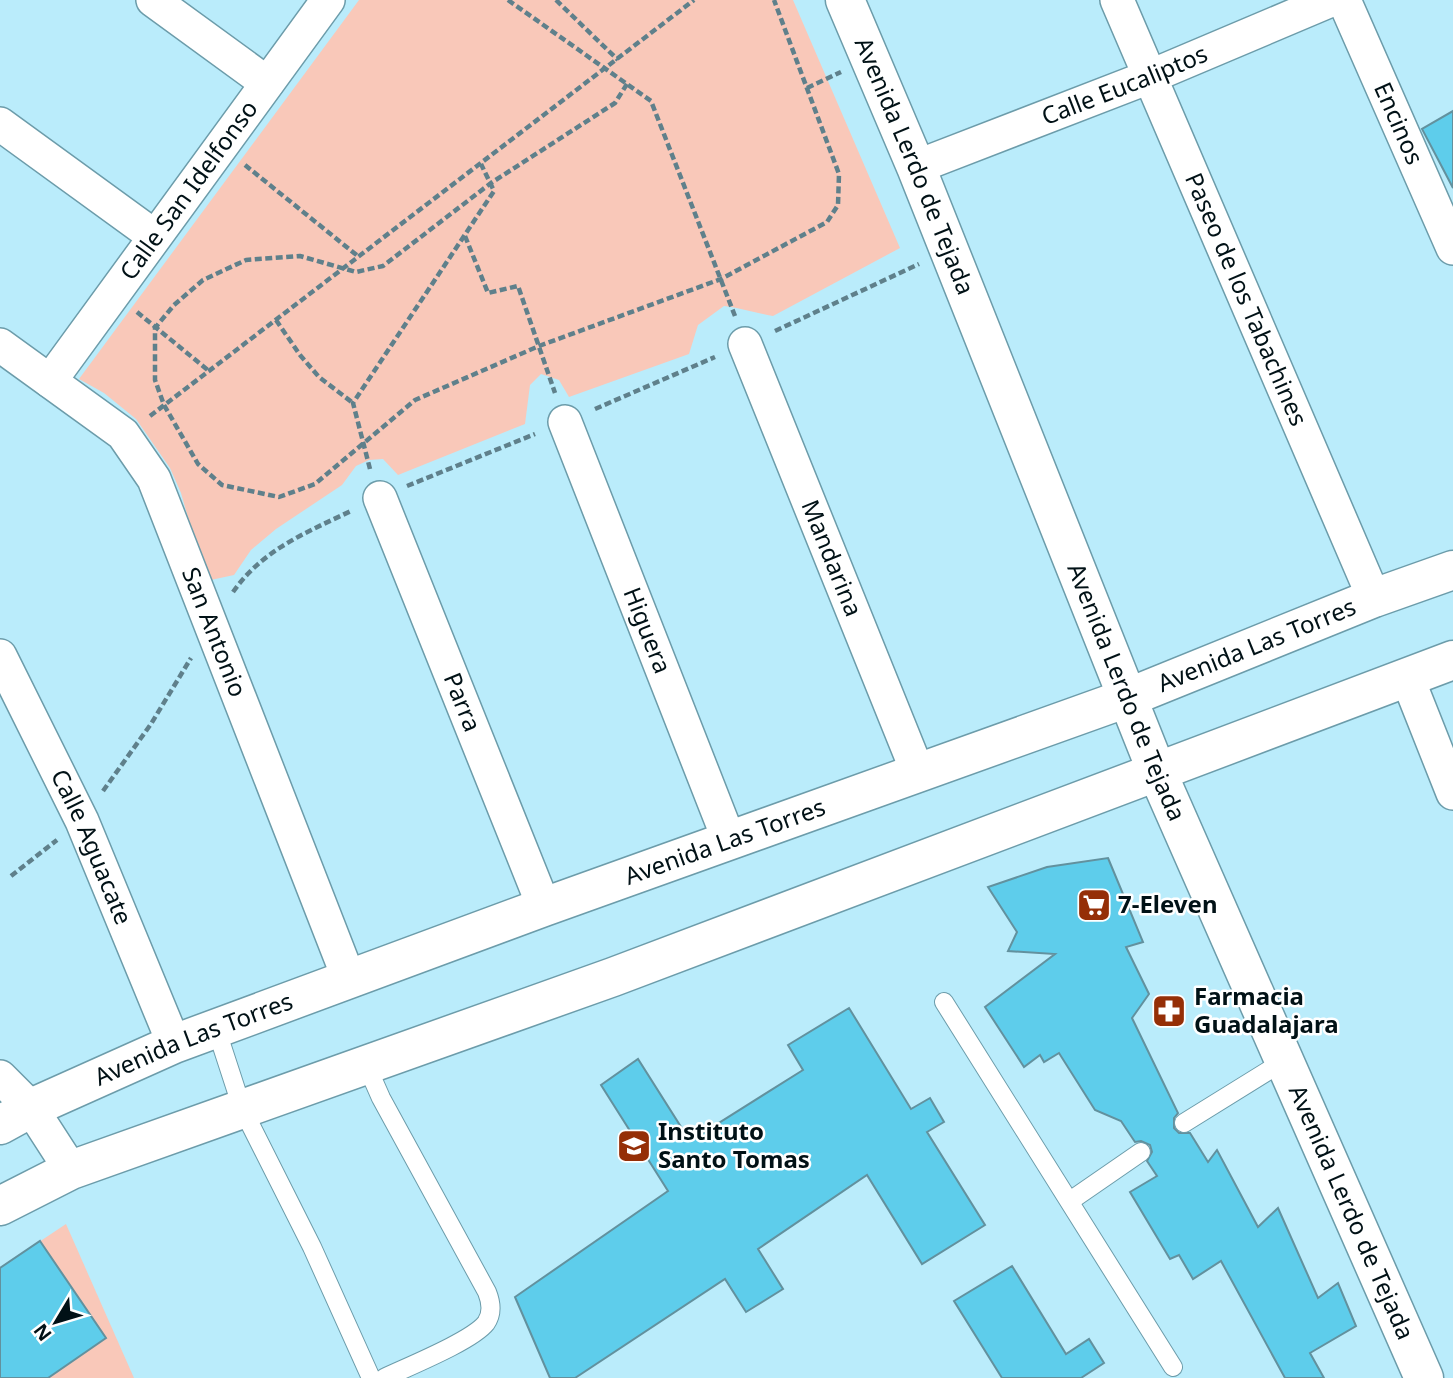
<svg xmlns="http://www.w3.org/2000/svg" width="1453" height="1378" font-family="'Noto Sans',sans-serif">
<style>
.green{fill:#f9c8b9}
.building{fill:#5ecdeb;stroke:#62919e;stroke-width:2}
.lines{fill:none;stroke-linecap:round;stroke-linejoin:round}
.service-casing{stroke:#6c9caa;stroke-width:20}
.minor-casing{stroke:#6c9caa;stroke-width:36}
.tertiary-casing{stroke:#6c9caa;stroke-width:41}
.path{stroke:#5f808b;stroke-width:4.5;stroke-dasharray:7 3.5;stroke-linecap:butt}
.service{stroke:#fff;stroke-width:18}
.minor{stroke:#fff;stroke-width:33}
.tertiary{stroke:#fff;stroke-width:38}
.labels{text-anchor:middle;stroke-width:5;stroke-linejoin:round;paint-order:stroke}
.street-label{font-size:24px;fill:#011116;stroke:#fff}
.poi-label{font-size:24px;font-weight:bold;fill:#011116;stroke:#fff;text-anchor:start}
</style>
<rect width="100%" height="100%" fill="#baecfb"/>
<g class="green">
<path d="M359,0H793L900,248L773,316C756,313 741,308 724,306L698,325L689,354L569,397L559,380L541,374L530,385L525,424L398,475L383,459L369,460L356,466L342,485L276,529L251,550L234,575L206,581L181,493L170,468L136,419L104,393L79,379Z"/>
<polygon points="66,1224 134,1378 0,1378 0,1268"/>
</g>
<g class="building">
<polygon points="1453,111 1453,188 1422,129"/>
<polygon points="1108,858 1143,942 1126,947 1149,994 1132,1018 1178,1113 1174,1118 1174,1128 1179,1133 1190,1133 1208,1162 1217,1150 1258,1227 1278,1208 1318,1298 1338,1283 1356,1326 1310,1353 1324,1378 1285,1378 1221,1261 1193,1279 1179,1255 1170,1259 1130,1192 1157,1176 1147,1161 1152,1152 1150,1145 1141,1141 1135,1142 1121,1121 1095,1110 1059,1053 1044,1062 1040,1055 1024,1067 985,1007 1055,954 1008,951 1017,932 988,887 1047,867"/>
<polygon points="849,1008 911,1109 930,1098 944,1122 927,1132 985,1225 922,1264 867,1175 758,1249 783,1289 746,1312 725,1279 575,1378 550,1378 515,1297 668,1191 601,1085 638,1059 690,1141 803,1070 788,1045"/>
<polygon points="40,1241 106,1338 48,1378 0,1378 0,1268"/>
<polygon points="1012,1266 1066,1354 1089,1339 1104,1363 1081,1378 1002,1378 954,1301"/>
</g>
<g class="lines">
<g class="service-casing">
<g id="service">
<polyline points="944,1002 1173,1367"/>
<polyline points="216,1028 242,1108 312,1247 371,1378"/>
<path d="M366,1064L381,1098L487,1292C491,1302 493,1313 486,1323C472,1341 407,1367 384,1378"/>
<polyline points="1184,1123 1284,1061"/>
<polyline points="1070,1201 1141,1152"/>
</g>
</g>
<g class="minor-casing">
<g id="minor">
<polyline points="153,0 267,83"/>
<path id="s1" d="M1117,0L1374,598"/>
<path id="s2" d="M1344,0L1453,248"/>
<polyline points="0,124 154,236"/>
<path id="s3" d="M916,167L1149,77L1331,0"/>
<path id="s4" d="M745,344L918,773"/>
<path id="s5" d="M0,345L123,434L154,479L349,979"/>
<path id="s6" d="M50,381L328,0"/>
<path id="s7" d="M565,422L729,840"/>
<path id="s8" d="M380,498L544,907"/>
<path id="s9" d="M0,656L82,821L174,1044"/>
<polyline points="1407,677 1453,793"/>
<polyline points="0,1077 31,1108 71,1170"/>
</g>
</g>
<g class="tertiary-casing">
<g id="tertiary">
<path id="s10" d="M845,0L916,167L1157,772L1424,1378"/>
<path id="s11" d="M0,1125L31,1108L174,1044L544,907L1127,698L1374,598L1453,570"/>
<polyline points="0,1206 71,1170 613,977 1453,660"/>
</g>
</g>
<g class="path">
<polyline points="508,0 651,101 735,316"/>
<polyline points="556,0 618,60"/>
<polyline points="627,84 615,103 491,183 383,266 356,272 300,256 246,260 203,280 174,305 155,328 155,380 164,405 198,464 222,485 279,497 315,484 415,400 539,346 721,279 827,222 838,205 839,174 774,0"/>
<polyline points="807,88 841,72"/>
<polyline points="245,165 359,257"/>
<polyline points="465,236 488,293 518,286 555,393"/>
<polyline points="137,312 209,371"/>
<polyline points="276,320 300,355 319,377 353,403"/>
<polyline points="775,331 919,264"/>
<polyline points="595,409 715,357"/>
<polyline points="150,416 694,0"/>
<polyline points="370,469 353,403 494,191 481,164"/>
<polyline points="407,486 535,434"/>
<path d="M233,592C262,550 307,532 351,511"/>
<polyline points="103,791 151,724 191,658"/>
<polyline points="11,876 57,840"/>
</g>
<use href="#service" class="service"/>
<use href="#minor" class="minor"/>
<use href="#tertiary" class="tertiary"/>
</g>
<defs>
<g id="supermarket-square" transform="scale(1.75)"><rect x="-9" y="-9" width="18" height="18" rx="4" fill="#952f07" stroke="#fff"/><path d="M-6-5.5h2.5l.6 2H6L4.5 2H-2.5L-4.4-4H-6ZM-1.5 3.2a1.3 1.3 0 1 0 .1 0ZM3 3.2a1.3 1.3 0 1 0 .1 0Z" fill="#fff"/></g>
<g id="pharmacy-square" transform="scale(1.75)"><rect x="-9" y="-9" width="18" height="18" rx="4" fill="#952f07" stroke="#fff"/><path d="M-2-6h4v4h4v4h-4v4h-4v-4h-4v-4h4Z" fill="#fff"/></g>
<g id="school-square" transform="scale(1.75)"><rect x="-9" y="-9" width="18" height="18" rx="4" fill="#952f07" stroke="#fff"/><path d="M0-5L7-2L0 1L-7-2ZM-4 1L0 2.5L4 1V4Q0 6-4 4Z" fill="#fff"/></g>
</defs>
<g fill-rule="evenodd">
<use href="#supermarket-square" x="1094" y="905"/>
<use href="#pharmacy-square" x="1169" y="1011"/>
<use href="#school-square" x="634" y="1146"/>
</g>
<g class="labels">
<g class="street-label">
<text dy="8" stroke="none"><textPath href="#s3" startOffset="224">Calle Eucaliptos</textPath></text>
<text dy="8" stroke="none"><textPath href="#s2" startOffset="135">Encinos</textPath></text>
<text dy="8" stroke="none"><textPath href="#s10" startOffset="180">Avenida Lerdo de Tejada</textPath></text>
<text dy="8" stroke="none"><textPath href="#s6" startOffset="236">Calle San Idelfonso</textPath></text>
<text dy="8" stroke="none"><textPath href="#s1" startOffset="326">Paseo de los Tabachines</textPath></text>
<text dy="8" stroke="none"><textPath href="#s4" startOffset="231">Mandarina</textPath></text>
<text dy="8" stroke="none"><textPath href="#s7" startOffset="224">Higuera</textPath></text>
<text dy="8" stroke="none"><textPath href="#s5" startOffset="371">San Antonio</textPath></text>
<text dy="8" stroke="none"><textPath href="#s11" startOffset="1346">Avenida Las Torres</textPath></text>
<text dy="8" stroke="none"><textPath href="#s10" startOffset="747">Avenida Lerdo de Tejada</textPath></text>
<text dy="8" stroke="none"><textPath href="#s8" startOffset="220">Parra</textPath></text>
<text dy="8" stroke="none"><textPath href="#s11" startOffset="779">Avenida Las Torres</textPath></text>
<text dy="8" stroke="none"><textPath href="#s9" startOffset="212">Calle Aguacate</textPath></text>
<text dy="8" stroke="none"><textPath href="#s11" startOffset="212">Avenida Las Torres</textPath></text>
<text dy="8" stroke="none"><textPath href="#s10" startOffset="1314">Avenida Lerdo de Tejada</textPath></text>
</g>
<g class="poi-label">
<text x="1118" y="913">7-Eleven</text>
<text x="1194" y="1005">Farmacia<tspan x="1194" dy="28">Guadalajara</tspan></text>
<text x="658" y="1140">Instituto<tspan x="658" dy="28">Santo Tomas</tspan></text>
</g>
</g>
<g transform="translate(56 1322) rotate(232)" stroke="#ffffff" stroke-width="5" paint-order="stroke">
<path d="M0-5L12 26L0 18L-12 26Z" fill="#011116"/>
<text y="-10" font-size="19" font-weight="bold" text-anchor="middle" fill="#011116">N</text>
</g>
</svg>
